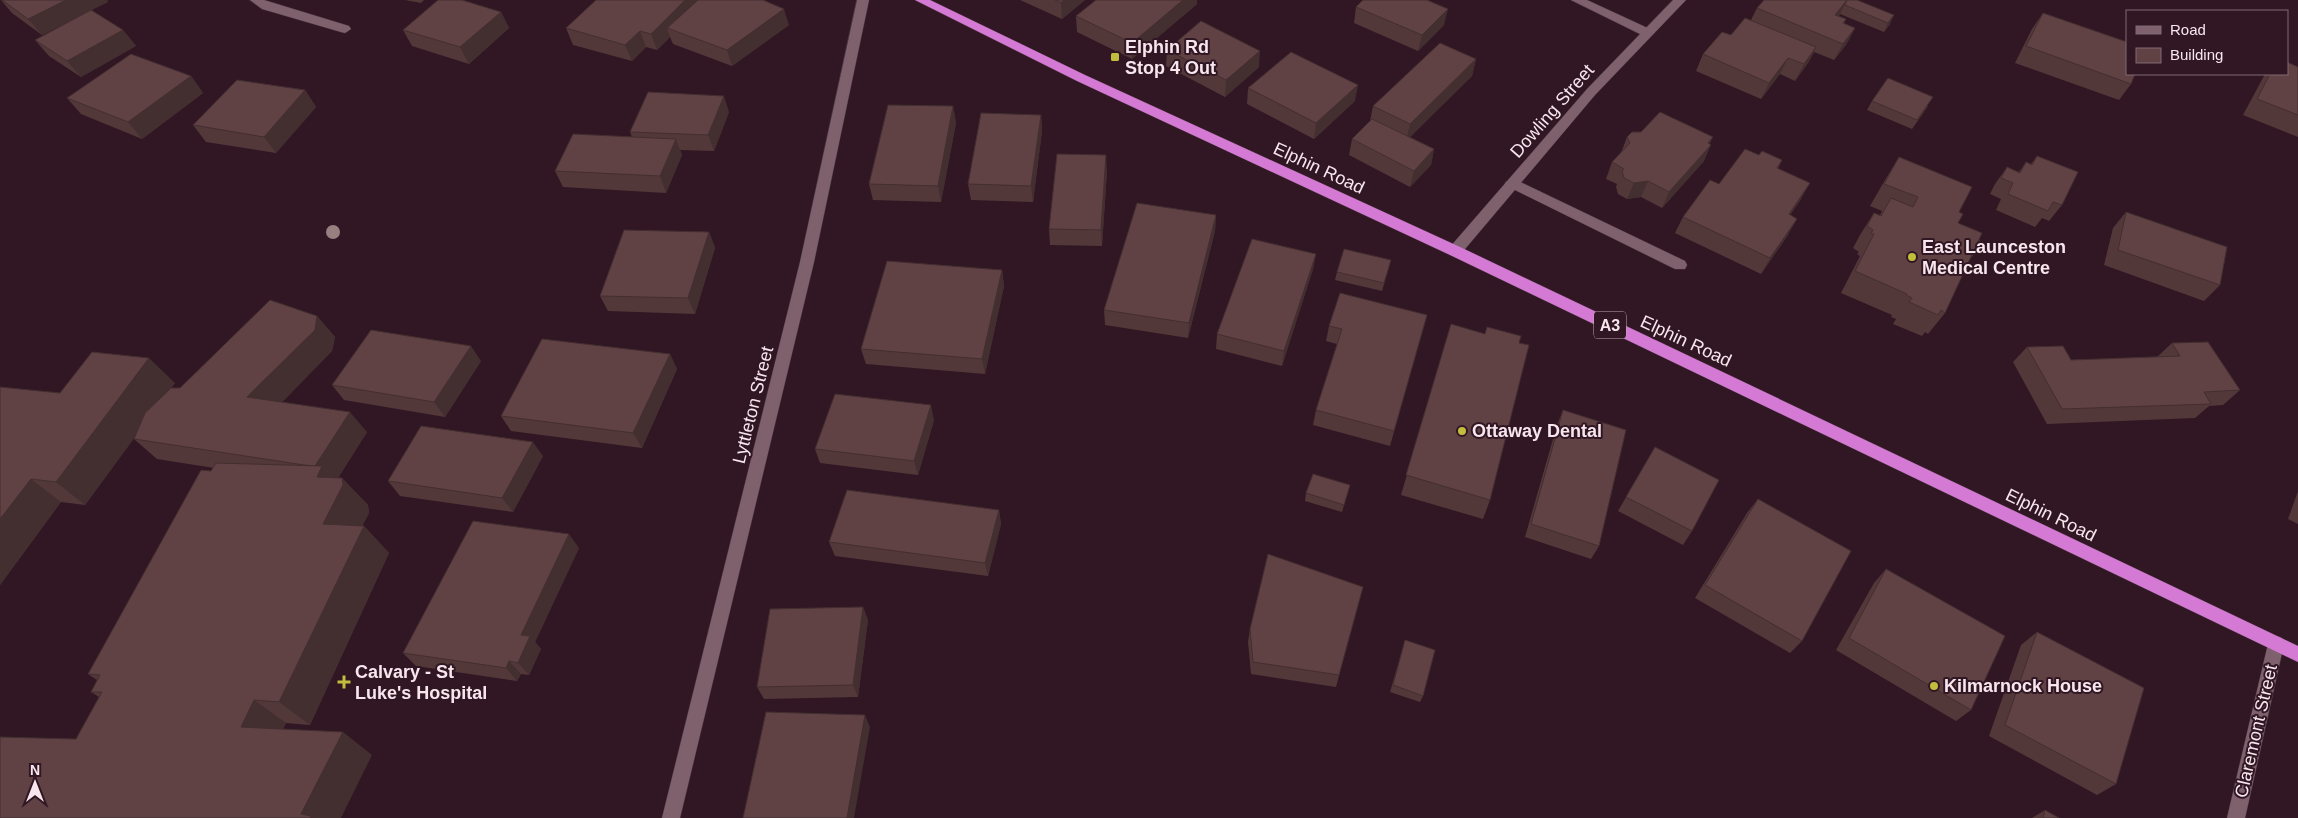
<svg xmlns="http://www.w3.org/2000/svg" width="2298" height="818" font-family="Arial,sans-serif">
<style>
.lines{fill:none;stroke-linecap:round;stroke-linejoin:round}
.lane-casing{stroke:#48353e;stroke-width:1}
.street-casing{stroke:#48353e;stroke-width:1}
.secondary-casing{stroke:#48353e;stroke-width:1}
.highway-casing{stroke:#48353e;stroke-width:1}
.lane{fill:#7f616e;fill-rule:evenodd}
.street{fill:#7f616e;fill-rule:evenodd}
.secondary{fill:#7f616e;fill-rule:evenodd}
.highway{fill:#d57ad4;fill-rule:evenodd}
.tree{fill:#998080}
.wall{fill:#53383a}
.shaded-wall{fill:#432e30}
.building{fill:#604144;stroke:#432e30}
.poi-dot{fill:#c3bd3e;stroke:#301723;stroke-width:2}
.labels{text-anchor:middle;stroke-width:4;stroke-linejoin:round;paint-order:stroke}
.shield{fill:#301723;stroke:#bca8b1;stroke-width:1}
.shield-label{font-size:16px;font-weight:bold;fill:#f8e6ee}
.poi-label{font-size:18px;font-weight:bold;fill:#f8e6ee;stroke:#301723;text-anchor:start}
.street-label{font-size:18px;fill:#f8e6ee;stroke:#301723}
</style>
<rect width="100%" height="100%" fill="#301723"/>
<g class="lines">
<g class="lane-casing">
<polygon id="lane" points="1512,178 1685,261 1687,265 1685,269 1675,269 1507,186 1505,183"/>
</g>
<g class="street-casing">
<g id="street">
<polygon points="250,0 264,0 349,26 351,29 345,33 341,32 262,9"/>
<polygon points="857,0 869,0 814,262 680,818 662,818 800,262"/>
<polygon points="1571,0 1587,0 1652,30 1654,33 1648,37 1644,36"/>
<polygon points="2276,636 2282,638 2284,644 2245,818 2227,818 2268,644 2270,638"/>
</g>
</g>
<g class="secondary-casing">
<polygon id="secondary" points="1673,0 1686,0 1595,95 1460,255 1450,255 1448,251 1450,247 1587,89"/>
</g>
<g class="highway-casing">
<polygon id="highway" points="915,0 930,0 1085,75 1460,247 2298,646 2298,662 1450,255 1077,81"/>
</g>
<use href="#lane" class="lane"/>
<use href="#street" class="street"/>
<use href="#secondary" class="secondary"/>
<use href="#highway" class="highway"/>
</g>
<circle class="tree" cx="333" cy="232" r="7"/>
<g class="wall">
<polygon points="1,0 107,0 108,2 91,10 123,30 136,46 81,77 49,56 35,40 74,19 42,35 12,13"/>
<polygon points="405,0 424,0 421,3"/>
<polygon points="1020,0 1085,0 1062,19"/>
<polygon points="1096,0 1197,0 1197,4 1132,59 1077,32 1076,16"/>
<polygon points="1857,0 1890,24 1884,32 1840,14 1839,16 1846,19 1844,24 1855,28 1846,45 1834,60 1814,52 1808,63 1795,81 1780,74 1761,99 1696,71 1703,54 1751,20 1757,8"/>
<polygon points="1356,7 1444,25 1418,51 1354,23"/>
<polygon points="501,12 509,28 469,64 412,46 403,30"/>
<polygon points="2043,13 2131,84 2119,100 2015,63 2032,29"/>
<polygon points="789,25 732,66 673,44 670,37 657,50 646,47 632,61 573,45 566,28"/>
<polygon points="1167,50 1259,67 1225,97 1166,66"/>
<polygon points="1476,59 1472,76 1410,137 1434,149 1431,165 1410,187 1349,155 1352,139 1370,121 1373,106"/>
<polygon points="2298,67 2298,137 2243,115 2265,74 2287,74"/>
<polygon points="191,76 203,93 142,139 81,114 67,98"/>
<polygon points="1248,88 1355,101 1314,139 1247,104"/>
<polygon points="305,90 316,107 276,153 206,142 193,125"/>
<polygon points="1872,101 1928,106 1912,129 1867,110"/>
<polygon points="953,106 956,123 941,202 873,200 869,184"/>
<polygon points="729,112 714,151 680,150 682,155 666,193 563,187 555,171 632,137 630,132"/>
<polygon points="1041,115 1042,131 1033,202 971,200 968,184"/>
<polygon points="1627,137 1710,144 1704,161 1662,208 1641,197 1627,199 1618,194 1616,187 1617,184 1606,179 1612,162 1621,153"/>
<polygon points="1759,155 1782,160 1778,169 1801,199 1790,215 1788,235 1761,274 1675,233 1683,217 1719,184"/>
<polygon points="2037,156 2062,205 2049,221 2042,218 2035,227 1996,210 2001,199 1990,194 1995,184 2007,167 2019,172 2026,162 2031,164"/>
<polygon points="1899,157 1959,212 1958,223 1979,240 1976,252 1969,260 1945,313 1928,334 1925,332 1922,336 1893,324 1896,319 1891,317 1892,315 1841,293 1860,256 1857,254 1859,252 1853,248 1860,235 1874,213 1880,215 1882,211 1870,206 1885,180"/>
<polygon points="1107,171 1102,246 1050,245 1049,229"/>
<polygon points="2126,212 2220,285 2204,301 2104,265 2113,228"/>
<polygon points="1216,215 1215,231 1188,338 1105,325 1104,310"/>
<polygon points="709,232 715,248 695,314 608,311 600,296"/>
<polygon points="1316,254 1313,269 1282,366 1216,349 1217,334"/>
<polygon points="1389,268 1382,291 1335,280 1337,272"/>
<polygon points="1002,270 1004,286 985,374 866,364 861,349"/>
<polygon points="1427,315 1390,446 1313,425 1316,410 1337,344 1326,341 1329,326"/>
<polygon points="317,316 335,337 332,351 282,402 367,432 338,478 342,478 368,505 369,513 362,526 364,526 389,553 310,725 286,723 283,729 372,755 76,739 99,697 91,692 97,680 88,674 214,468 157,459 134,439 134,438 85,505 61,502 0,585 0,387 60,393 175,383 170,389 180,388"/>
<polygon points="1519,343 1490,500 1483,519 1401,495 1445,345"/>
<polygon points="2172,343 2240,390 2223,405 2209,406 2195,418 2047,424 2013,362 2027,347 2071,360 2157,357"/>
<polygon points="670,354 677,369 642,448 511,431 501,416"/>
<polygon points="481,361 445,417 344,400 332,385"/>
<polygon points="1563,410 1599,546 1591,559 1525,537 1557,425"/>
<polygon points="934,420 918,475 820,463 815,449"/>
<polygon points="1655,447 1692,531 1683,545 1618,511"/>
<polygon points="543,456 513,512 400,496 388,481"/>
<polygon points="1350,485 1342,512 1305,501 1306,493"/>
<polygon points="2298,491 2298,524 2288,519"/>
<polygon points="1758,499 1802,641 1790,653 1695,598 1747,513"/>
<polygon points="999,510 1001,524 988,576 835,556 829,542"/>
<polygon points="579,548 535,642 541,649 529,675 521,674 517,681 416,666 403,653"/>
<polygon points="1886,569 1971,710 1956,721 1836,650 1874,583"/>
<polygon points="1363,587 1336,687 1251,674 1248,642 1250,629"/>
<polygon points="863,607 868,620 858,697 764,699 757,687"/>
<polygon points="2037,632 2116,784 2097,795 1989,736 2021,645"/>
<polygon points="1405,640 1423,696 1420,702 1390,692"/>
<polygon points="2045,810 2059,818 2032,818"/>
</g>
<g class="shaded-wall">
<polygon points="66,0 107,0 108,2 42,35 28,19"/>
<polygon points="685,0 707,0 667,28 670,37 657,50 651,34"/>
<polygon points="1064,0 1085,0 1062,19 1061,3"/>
<polygon points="1183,0 1197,0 1197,4 1132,59 1132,43"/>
<polygon points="1847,0 1840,14 1827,31 1835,15"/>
<polygon points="784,9 789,25 732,66 727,50"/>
<polygon points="1448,9 1444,25 1418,51 1422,35"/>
<polygon points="501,12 509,28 469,64 460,47"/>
<polygon points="1894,15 1890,24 1884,32 1888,23"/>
<polygon points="1855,28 1846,45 1834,60 1843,44"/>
<polygon points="123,30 136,46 81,77 67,61"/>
<polygon points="640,31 646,47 632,61 625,45"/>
<polygon points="1816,47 1808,63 1795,81 1804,64"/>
<polygon points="1260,51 1259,67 1225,97 1226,80"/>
<polygon points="1788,58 1780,74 1761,99 1769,83"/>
<polygon points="1476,59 1472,76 1406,141 1410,124"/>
<polygon points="191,76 203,93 142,139 128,122"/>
<polygon points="1358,85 1355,101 1314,139 1316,123"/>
<polygon points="305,90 316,107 276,153 264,137"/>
<polygon points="724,96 729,112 714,151 708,135"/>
<polygon points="953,106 956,123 941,202 938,186"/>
<polygon points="1041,115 1042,131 1033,202 1031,186"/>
<polygon points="1713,137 1708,148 1711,145 1704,161 1662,208 1669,192 1708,143"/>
<polygon points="676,139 682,155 666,193 660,176"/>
<polygon points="1434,149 1431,165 1410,187 1414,171"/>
<polygon points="1106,155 1107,171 1102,246 1101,230"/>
<polygon points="1648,181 1641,197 1627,199 1634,183"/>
<polygon points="1810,183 1801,199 1780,230 1789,214"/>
<polygon points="1216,215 1215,231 1188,338 1189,323"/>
<polygon points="1797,219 1788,235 1761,274 1770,258"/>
<polygon points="709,232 715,248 695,314 688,298"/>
<polygon points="1316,254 1313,269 1282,366 1284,351"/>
<polygon points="1002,270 1004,286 985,374 982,359"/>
<polygon points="317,316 335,337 332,351 267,418 247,397"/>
<polygon points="471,346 481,361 445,417 434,402"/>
<polygon points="670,354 677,369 642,448 633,433"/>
<polygon points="149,358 175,383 85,505 56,482"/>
<polygon points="931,405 934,420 918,475 914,461"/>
<polygon points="350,412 367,432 336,481 342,478 368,505 369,513 350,551 323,524 317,477 314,467"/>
<polygon points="533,442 543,456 513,512 502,498"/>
<polygon points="31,479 61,502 0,585 0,519"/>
<polygon points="999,510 1001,524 988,576 985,563"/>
<polygon points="364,526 389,553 310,725 279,702"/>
<polygon points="569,534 579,548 535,642 541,649 529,675 518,663 521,635"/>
<polygon points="863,607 868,620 858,697 853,685"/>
<polygon points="509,661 521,674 517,681 506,668"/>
<polygon points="254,700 286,723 273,750 241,727"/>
<polygon points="865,715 870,727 854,818 847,818"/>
<polygon points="343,732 372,755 341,818 307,818 301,814"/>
</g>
<g class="building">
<polygon points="2,0 66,0 28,19"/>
<polygon points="438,0 462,0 501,12 460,47 403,30"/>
<polygon points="596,0 685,0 651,34 640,31 625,45 566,28"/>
<polygon points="698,0 763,0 784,9 727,50 667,28"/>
<polygon points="1055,0 1064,0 1061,3"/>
<polygon points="1096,0 1183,0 1132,43 1076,16"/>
<polygon points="1363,0 1427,0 1448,9 1422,35 1356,7"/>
<polygon points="1764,0 1847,0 1835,15 1846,19 1843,23 1855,28 1843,44 1757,8"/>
<polygon points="1847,0 1857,0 1894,15 1888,23 1845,5"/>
<polygon points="91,10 123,30 67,61 35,40"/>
<polygon points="2043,13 2127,42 2127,74 2135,74 2131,84 2026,46"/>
<polygon points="1745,18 1816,47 1804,64 1788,58 1769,83 1703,54 1722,32 1731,35"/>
<polygon points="1201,21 1260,51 1226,80 1167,50"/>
<polygon points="1440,43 1476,59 1410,124 1373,106"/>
<polygon points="1291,52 1358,85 1316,123 1248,88"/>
<polygon points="131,54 191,76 128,122 67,98"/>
<polygon points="2287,62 2298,67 2298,115 2257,99 2270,74 2287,74"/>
<polygon points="1888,78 1933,97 1917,120 1872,101"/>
<polygon points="237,80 305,90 264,137 193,125"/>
<polygon points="648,92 724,96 708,135 630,132"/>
<polygon points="888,105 953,106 938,186 869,184"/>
<polygon points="1660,112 1713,137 1708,143 1711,145 1669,192 1648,181 1634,183 1624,178 1622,171 1624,169 1612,162 1630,143 1627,137 1632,132 1641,132"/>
<polygon points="981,113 1041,115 1031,186 968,184"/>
<polygon points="1372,119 1434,149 1414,171 1352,139"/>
<polygon points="573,134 676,139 660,176 555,171"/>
<polygon points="1745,149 1759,155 1762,151 1782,160 1777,168 1810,183 1789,214 1797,219 1770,258 1683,217 1710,180 1719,184"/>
<polygon points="1057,154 1106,155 1101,230 1049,229"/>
<polygon points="2037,156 2078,172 2062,205 2053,202 2048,211 2008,194 2013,183 2001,178 2007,167 2020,173 2026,162 2032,165"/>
<polygon points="1899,157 1972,187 1959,212 1963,214 1958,223 1982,233 1945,313 1941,310 1938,315 1909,302 1912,298 1906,295 1907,294 1855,271 1874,234 1871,233 1873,230 1867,226 1874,213 1881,216 1891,198 1913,207 1918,197 1884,184"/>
<polygon points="1137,203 1216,215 1189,323 1104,310"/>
<polygon points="2126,212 2227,247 2220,285 2118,250"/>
<polygon points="624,230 709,232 688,298 600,296"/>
<polygon points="1252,239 1316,254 1284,351 1217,334"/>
<polygon points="1979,240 1980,240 1976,252 1974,251"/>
<polygon points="1344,249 1391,260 1384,283 1337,272"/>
<polygon points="887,261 1002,270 982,359 861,349"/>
<polygon points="1340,293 1427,315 1394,431 1316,410 1342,329 1329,326"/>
<polygon points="270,300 317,316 315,330 247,397 350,412 315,466 304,465 134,439 145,413 171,388 180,388"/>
<polygon points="1451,324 1485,334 1487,327 1521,336 1519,343 1529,345 1490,500 1406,475"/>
<polygon points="371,330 471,346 434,402 332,385"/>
<polygon points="542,339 670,354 633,433 501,416"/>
<polygon points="2208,342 2240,390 2204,392 2211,404 2062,409 2027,347 2063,346 2071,360 2180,356 2172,343"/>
<polygon points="92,352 149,358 56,482 31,479 0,519 0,387 60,393"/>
<polygon points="835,394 931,405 914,461 815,449"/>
<polygon points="1563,410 1626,430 1599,546 1531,524"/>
<polygon points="421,426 533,442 502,498 388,481"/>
<polygon points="1655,447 1719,480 1692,531 1626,497"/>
<polygon points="216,463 322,466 317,477 342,478 343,485 323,524 364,526 279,702 254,700 241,727 343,732 301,814 311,816 310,818 0,818 0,737 76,739 102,692 91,692 100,675 88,674 201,470 211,471"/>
<polygon points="1313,474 1350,485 1344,505 1306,493"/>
<polygon points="847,490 999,510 985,563 829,542"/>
<polygon points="1758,499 1851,551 1802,641 1705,585"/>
<polygon points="473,521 569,534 521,635 530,636 518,663 509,661 506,668 403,653"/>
<polygon points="1268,554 1363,587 1339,675 1253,662 1250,629"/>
<polygon points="1886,569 2005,636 1971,710 1849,638"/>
<polygon points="863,607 853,685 757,687 770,609"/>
<polygon points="2037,632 2144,688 2116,784 2005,725"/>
<polygon points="1405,640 1435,650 1423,696 1393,685"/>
<polygon points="766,712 865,715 847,818 743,818"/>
<polygon points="2045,810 2059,818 2043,818"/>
</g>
<g class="poi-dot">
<rect x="1110" y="52" width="10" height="10" rx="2.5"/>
<circle cx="1912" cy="257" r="5"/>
<circle cx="1462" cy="431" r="5"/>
<path d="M341.5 674.5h5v5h5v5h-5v5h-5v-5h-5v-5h5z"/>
<circle cx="1934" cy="686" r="5"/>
</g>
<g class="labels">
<rect class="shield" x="1594" y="311.5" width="32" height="27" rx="4"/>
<g class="shield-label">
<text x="1610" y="331">A3</text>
</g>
<g class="poi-label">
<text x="1125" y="53">Elphin Rd<tspan x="1125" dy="21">Stop 4 Out</tspan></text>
<text x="1922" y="253">East Launceston<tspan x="1922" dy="21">Medical Centre</tspan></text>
<text x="1472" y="437">Ottaway Dental</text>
<text x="355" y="678">Calvary - St<tspan x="355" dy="21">Luke's Hospital</tspan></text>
<text x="1944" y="692">Kilmarnock House</text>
</g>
<g class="street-label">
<text transform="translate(1552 111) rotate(-49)" y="6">Dowling Street</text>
<text transform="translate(1319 168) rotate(25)" y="6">Elphin Road</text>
<text transform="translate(1686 341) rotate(25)" y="6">Elphin Road</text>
<text transform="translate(753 405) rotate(-76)" y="6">Lyttleton Street</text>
<text transform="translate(2051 515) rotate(26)" y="6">Elphin Road</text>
<text transform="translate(2256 731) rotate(-77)" y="6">Claremont Street</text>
</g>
</g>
<rect x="2126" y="10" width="162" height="65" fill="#301723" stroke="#806a74"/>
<rect x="2136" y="26" width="25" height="8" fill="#7f616e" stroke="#806a74"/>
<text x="2170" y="35" font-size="15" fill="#f8e6ee">Road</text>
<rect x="2136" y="48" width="25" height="15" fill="#604144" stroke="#806a74"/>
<text x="2170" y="60" font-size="15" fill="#f8e6ee">Building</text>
<g transform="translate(35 783)" stroke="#301723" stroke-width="4" paint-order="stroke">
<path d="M0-4L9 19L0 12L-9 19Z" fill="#f8e6ee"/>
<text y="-8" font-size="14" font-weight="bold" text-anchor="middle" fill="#f8e6ee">N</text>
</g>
</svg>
